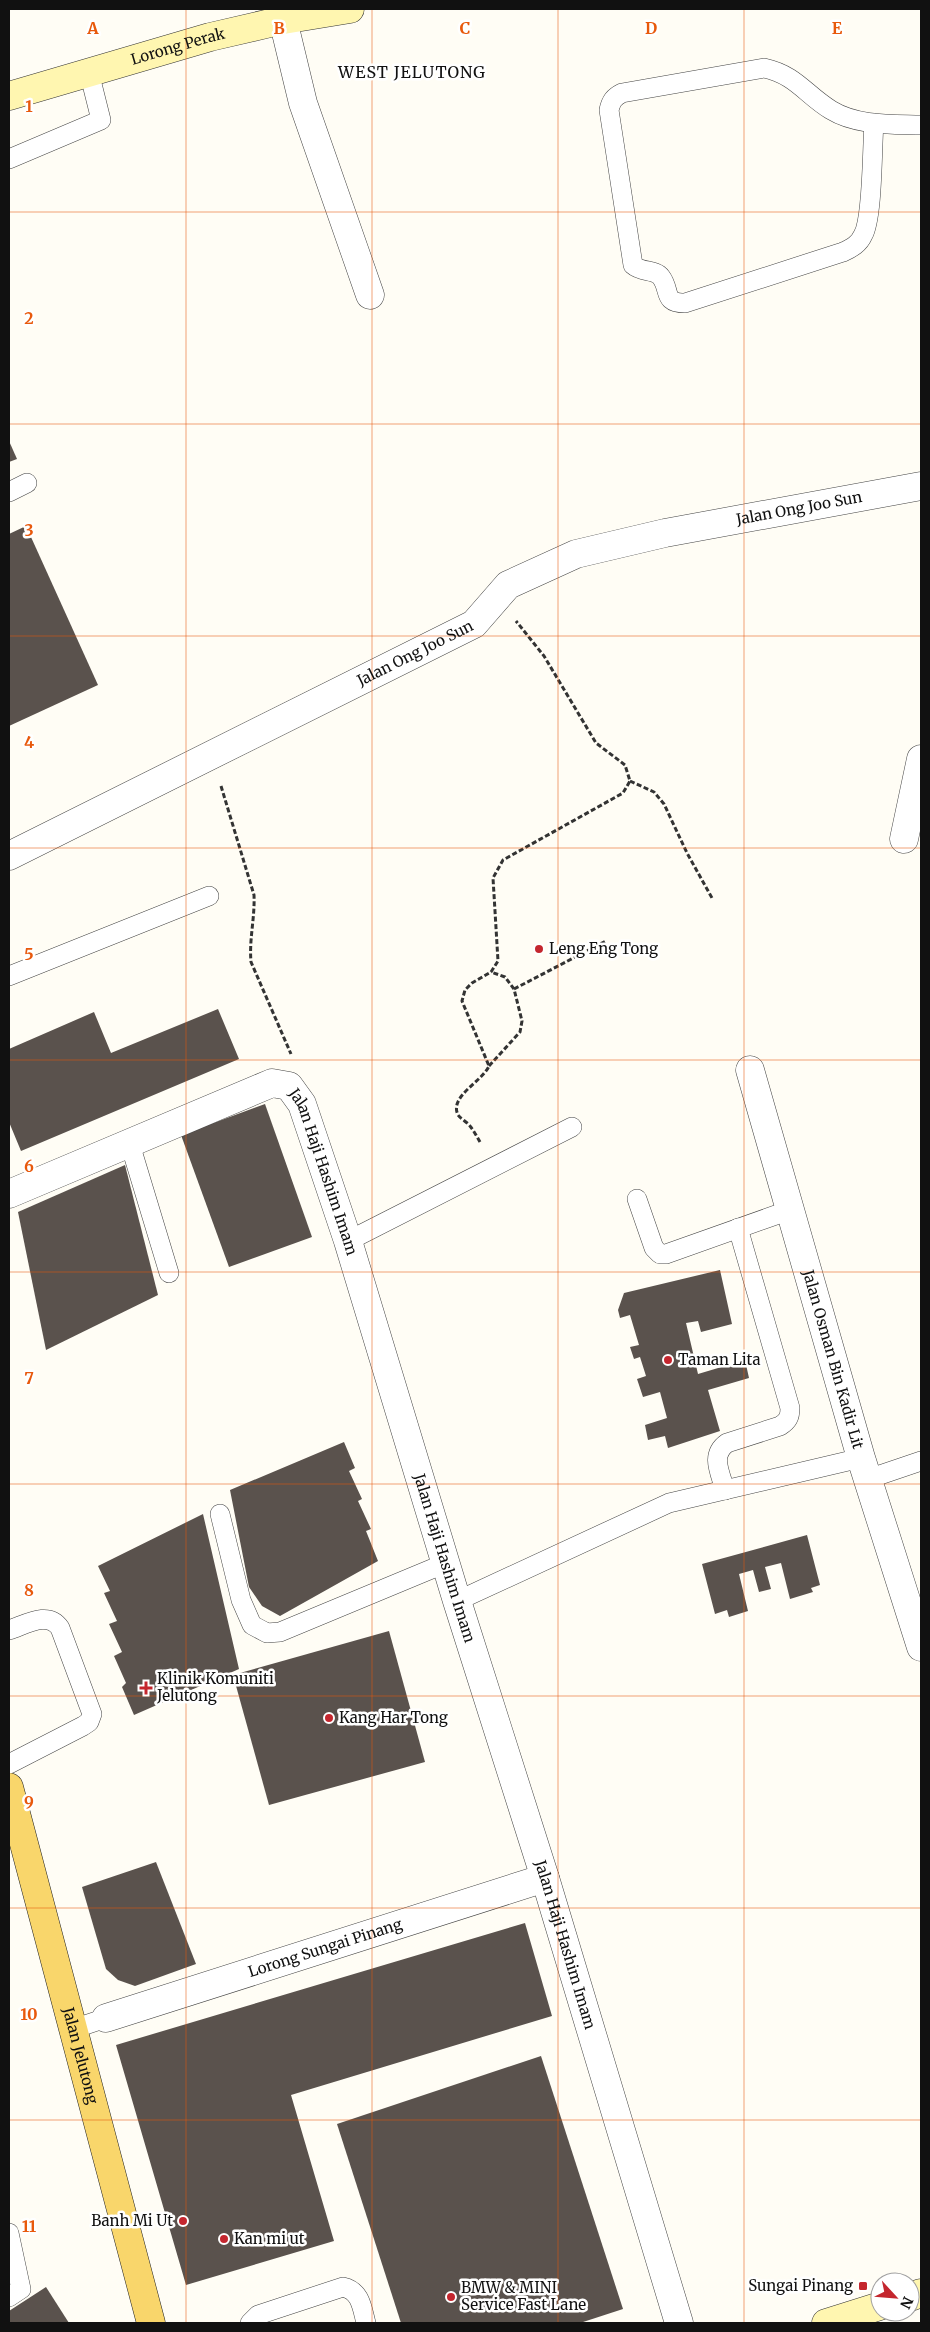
<svg xmlns="http://www.w3.org/2000/svg" width="930" height="2332" font-family="Merriweather,serif">
<style>
.building{fill:#5a524d}
.lines{fill:none;stroke-linecap:round;stroke-linejoin:round}
.lane-casing{stroke:#444;stroke-width:20}
.street-casing{stroke:#444;stroke-width:29}
.secondary-casing{stroke:#333;stroke-width:29}
.primary-casing{stroke:#222;stroke-width:29}
.path{stroke:#333;stroke-width:3;stroke-dasharray:5 2.5;stroke-linecap:butt}
.lane{stroke:#fff;stroke-width:19}
.street{stroke:#fff;stroke-width:28}
.secondary{stroke:#fff6b0;stroke-width:28}
.primary{stroke:#f9d66b;stroke-width:28}
.grid{fill:none;stroke:#e8590c;stroke-width:1;stroke-opacity:0.55}
.poi-dot{fill:#c4262e;stroke:#fff;stroke-width:2}
.labels{text-anchor:middle;stroke-width:5;stroke-linejoin:round;paint-order:stroke}
.street-label{font-size:15px;fill:#111;stroke:#fff}
.poi-label{font-size:15px;fill:#111;stroke:#fff;text-anchor:start}
.neighbourhood-label{font-size:16px;letter-spacing:1px;fill:#111;stroke:#fff}
.grid-label{font-size:16px;text-anchor:middle;font-weight:bold;fill:#e8590c;stroke:#fff;stroke-width:5;stroke-linejoin:round;paint-order:stroke}
</style>
<rect width="100%" height="100%" fill="#fffdf5"/>
<g class="building">
<polygon points="9,441 17,459 9,462"/>
<polygon points="26,526 98,685 9,726 9,534"/>
<polygon points="218,1009 239,1059 21,1151 9,1122 9,1049 94,1012 111,1053"/>
<polygon points="265,1104 312,1237 229,1267 181,1135"/>
<polygon points="125,1165 158,1295 46,1350 18,1212"/>
<polygon points="720,1270 732,1324 701,1332 698,1321 686,1323 698,1374 745,1360 749,1378 708,1390 720,1431 668,1448 665,1436 648,1440 645,1425 667,1418 660,1392 643,1397 637,1379 646,1376 640,1357 634,1359 630,1347 639,1345 630,1315 620,1318 618,1310 624,1293"/>
<polygon points="344,1442 355,1468 349,1471 362,1499 358,1501 371,1529 366,1531 378,1561 280,1616 262,1606 249,1587 230,1490"/>
<polygon points="203,1514 239,1669 134,1715 122,1687 126,1683 114,1656 122,1652 109,1624 117,1621 104,1593 110,1591 98,1566"/>
<polygon points="807,1535 820,1585 811,1588 813,1592 790,1599 781,1563 765,1567 771,1589 759,1592 753,1570 739,1574 748,1611 729,1617 727,1610 715,1614 702,1564"/>
<polygon points="389,1631 425,1762 269,1805 233,1675"/>
<polygon points="156,1862 196,1964 135,1986 118,1980 106,1969 82,1887"/>
<polygon points="525,1923 552,2016 291,2095 334,2241 186,2285 116,2045"/>
<polygon points="541,2056 623,2309 580,2323 401,2323 337,2124"/>
<polygon points="46,2287 69,2323 9,2323 9,2311"/>
</g>
<g class="lines">
<g class="lane-casing">
<g id="lane">
<path d="M874,123C872,146 873,218 863,235C859,244 852,248 843,252L685,303C662,303 671,290 661,277C655,269 642,273 633,265L609,110C611,101 614,97 622,93L764,68C796,75 805,94 831,110C857,126 892,124 921,125"/>
<polyline points="9,159 101,120 89,72"/>
<polyline points="9,492 27,483"/>
<polyline points="9,976 209,896"/>
<polyline points="130,1144 169,1273"/>
<polyline points="637,1199 654,1248 660,1254 666,1254 790,1210"/>
<polyline points="348,1241 572,1127"/>
<polyline points="868,1479 921,1461"/>
<path d="M725,1490C720,1472 710,1455 727,1443L780,1426C788,1421 790,1417 790,1408L738,1228"/>
<polyline points="220,1514 241,1600 252,1625 267,1633 280,1632 446,1563"/>
<polyline points="457,1601 669,1503 861,1458"/>
<path d="M9,1630C25,1625 48,1610 60,1628L92,1714L89,1722L83,1726L9,1764"/>
<polyline points="73,2029 106,2018"/>
<polyline points="9,2233 21,2289 9,2297"/>
<path d="M250,2323L258,2315L343,2287C361,2291 362,2308 366,2323"/>
</g>
</g>
<g class="street-casing">
<g id="street">
<polyline points="283,20 303,103 370,295"/>
<polyline points="904,839 921,759"/>
<path id="s1" d="M9,856L474,624L508,585L576,554L665,533L921,486"/>
<path id="s2" d="M750,1070L861,1458L921,1647"/>
<path id="s3" d="M9,1194L272,1083L289,1086L302,1104L348,1241L457,1601L545,1878L679,2323"/>
<path id="s4" d="M106,2018L545,1878"/>
</g>
</g>
<g class="secondary-casing">
<g id="secondary">
<path id="s5" d="M9,96L210,37L283,20L350,9"/>
<polyline points="910,2297 921,2293"/>
<polyline points="826,2323 880,2306"/>
</g>
</g>
<g class="primary-casing">
<g id="primary">
<path id="s6" d="M9,1787L151,2323"/>
</g>
</g>
<g class="path">
<polyline points="630,781 654,792 664,804 687,853 712,898"/>
<path d="M221,786L254,895C255,918 249,939 251,962L291,1054"/>
<polyline points="514,989 606,941"/>
<polyline points="489,1066 520,1032 522,1021 514,989 505,977 491,972"/>
<path d="M480,1142C477,1137 474,1131 470,1126C467,1122 461,1119 458,1115C449,1096 482,1082 489,1066L462,1001L465,990L472,983L491,972L498,961L493,878L503,860L623,793L630,781L625,765L596,743L544,656L516,621"/>
</g>
<use href="#lane" class="lane"/>
<use href="#street" class="street"/>
<use href="#secondary" class="secondary"/>
<use href="#primary" class="primary"/>
</g>
<path class="grid" d="M186,9V2323M372,9V2323M558,9V2323M744,9V2323M9,212H921M9,424H921M9,636H921M9,848H921M9,1060H921M9,1272H921M9,1484H921M9,1696H921M9,1908H921M9,2120H921"/>
<g class="poi-dot">
<circle cx="539" cy="949" r="5"/>
<circle cx="668" cy="1360" r="5"/>
<path d="M143.5 1680.5h5v5h5v5h-5v5h-5v-5h-5v-5h5z"/>
<circle cx="329" cy="1718" r="5"/>
<circle cx="183" cy="2221" r="5"/>
<circle cx="224" cy="2239" r="5"/>
<rect x="858" y="2281" width="10" height="10" rx="2.5"/>
<circle cx="451" cy="2297" r="5"/>
</g>
<g class="labels">
<g class="street-label">
<text dy="5" stroke="none"><textPath href="#s5" startOffset="176">Lorong Perak</textPath></text>
<text dy="5" stroke="none"><textPath href="#s1" startOffset="874">Jalan Ong Joo Sun</textPath></text>
<text dy="5" stroke="none"><textPath href="#s1" startOffset="454">Jalan Ong Joo Sun</textPath></text>
<text dy="5" stroke="none"><textPath href="#s3" startOffset="396">Jalan Haji Hashim Imam</textPath></text>
<text dy="5" stroke="none"><textPath href="#s2" startOffset="301">Jalan Osman Bin Kadir Lit</textPath></text>
<text dy="5" stroke="none"><textPath href="#s3" startOffset="801">Jalan Haji Hashim Imam</textPath></text>
<text dy="5" stroke="none"><textPath href="#s3" startOffset="1206">Jalan Haji Hashim Imam</textPath></text>
<text dy="5" stroke="none"><textPath href="#s4" startOffset="230">Lorong Sungai Pinang</textPath></text>
<text dy="5" stroke="none"><textPath href="#s6" startOffset="278">Jalan Jelutong</textPath></text>
</g>
<g class="poi-label">
<text x="549" y="954">Leng Eng Tong</text>
<text x="678" y="1365">Taman Lita</text>
<text x="157" y="1684">Klinik Komuniti<tspan x="157" dy="17">Jelutong</tspan></text>
<text x="339" y="1723">Kang Har Tong</text>
<text x="173" y="2226" text-anchor="end">Banh Mi Ut</text>
<text x="234" y="2244">Kan mi ut</text>
<text x="853" y="2291" text-anchor="end">Sungai Pinang</text>
<text x="461" y="2293">BMW &amp; MINI<tspan x="461" dy="17">Service Fast Lane</tspan></text>
</g>
<g class="neighbourhood-label">
<text x="412" y="78">WEST JELUTONG</text>
</g>
</g>
<g class="grid-label">
<text x="93" y="34">A</text>
<text x="279" y="34">B</text>
<text x="465" y="34">C</text>
<text x="651" y="34">D</text>
<text x="837" y="34">E</text>
<text x="29" y="112">1</text>
<text x="29" y="324">2</text>
<text x="29" y="536">3</text>
<text x="29" y="748">4</text>
<text x="29" y="960">5</text>
<text x="29" y="1172">6</text>
<text x="29" y="1384">7</text>
<text x="29" y="1596">8</text>
<text x="29" y="1808">9</text>
<text x="29" y="2020">10</text>
<text x="29" y="2232">11</text>
</g>
<rect width="930" height="2332" fill="none" stroke="#111111" stroke-width="20"/>
<g transform="translate(895 2297) rotate(116)"><circle r="24" fill="#ffffff" stroke="#a0a0a0"/>
<path d="M0-4L9 19L0 12L-9 19Z" fill="#c4262e"/>
<text y="-8" font-size="14" font-weight="bold" text-anchor="middle" fill="#111111">N</text>
</g>
</svg>
